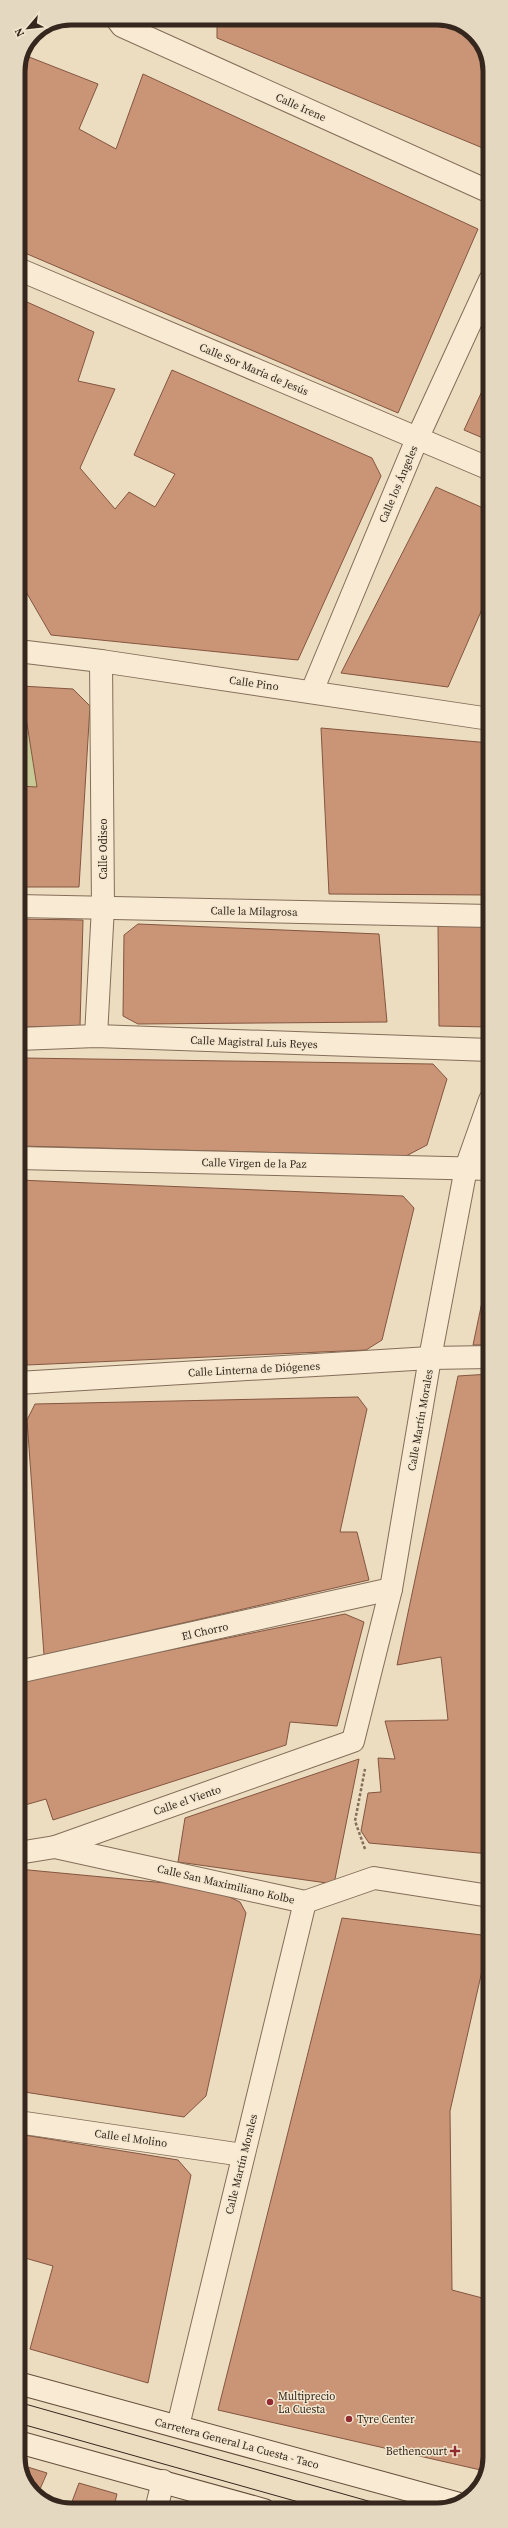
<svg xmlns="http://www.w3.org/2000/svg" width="508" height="2528" font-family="'Source Serif 4',serif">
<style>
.green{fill:#c7ca95}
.building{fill:#ca9477;stroke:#83563f}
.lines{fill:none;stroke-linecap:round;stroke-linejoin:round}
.minor-casing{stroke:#856e59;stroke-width:24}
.secondary-casing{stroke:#664f3c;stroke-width:24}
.path{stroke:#856e59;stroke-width:2.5;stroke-dasharray:3 2;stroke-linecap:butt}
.minor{stroke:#f8ead3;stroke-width:22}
.secondary{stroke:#f8ead3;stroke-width:22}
.tram{stroke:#35271d;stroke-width:1}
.poi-dot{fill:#922a31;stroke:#f4e7cf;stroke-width:1.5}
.labels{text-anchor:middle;stroke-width:3;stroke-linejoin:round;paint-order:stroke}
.street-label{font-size:11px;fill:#35271d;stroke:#f4e7cf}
.poi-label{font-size:11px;fill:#35271d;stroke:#f4e7cf;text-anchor:start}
.rim{fill:none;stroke:#35271d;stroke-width:5}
</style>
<rect width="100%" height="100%" fill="#ecdcc0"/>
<polygon class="green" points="18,672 37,787 18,791"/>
<g class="building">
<polygon points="217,18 444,18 474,33 490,64 490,151 217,38"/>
<polygon points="24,55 98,84 79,129 116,149 143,74 478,229 398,413 18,250 18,71"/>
<polygon points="18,298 94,332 78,381 115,389 80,468 115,509 129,492 155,507 175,474 134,455 172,370 372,458 381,476 298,660 51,635 18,578"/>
<polygon points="490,374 490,441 464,430"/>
<polygon points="436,487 490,511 490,608 483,607 448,687 341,673"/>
<polygon points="490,678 490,693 486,693"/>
<polygon points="21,686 73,689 90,706 79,887 18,887 18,786 37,787"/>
<polygon points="321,728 490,743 490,895 329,894"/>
<polygon points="18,919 83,920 80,1026 18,1027"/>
<polygon points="138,924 379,934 387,1022 138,1024 123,1016 124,935"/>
<polygon points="438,925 490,927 490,1027 439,1026"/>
<polygon points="22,1058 433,1064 447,1079 427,1145 406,1156 20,1146 18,1061"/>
<polygon points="18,1180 403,1196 414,1208 382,1340 366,1350 27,1365 18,1230"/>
<polygon points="490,1264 490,1345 473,1345"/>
<polygon points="490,1374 490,1854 369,1843 361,1831 368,1793 381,1792 378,1758 395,1759 385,1721 448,1720 441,1657 397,1665 458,1376"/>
<polygon points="358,1397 367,1409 340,1532 357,1532 369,1580 44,1655 27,1420 35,1404"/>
<polygon points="345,1614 364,1622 337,1726 290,1722 286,1745 53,1820 46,1799 18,1807 18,1681"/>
<polygon points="359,1759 334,1884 178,1862 185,1818"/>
<polygon points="18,1869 208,1887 240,1902 246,1913 206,2096 184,2117 18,2091"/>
<polygon points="342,1918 490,1936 450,2111 452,2290 490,2300 490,2457 485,2471 218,2410"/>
<polygon points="18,2134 178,2160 191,2175 148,2383 30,2349 53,2266 18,2256"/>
<polygon points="18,2464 47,2473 37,2496 34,2495"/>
<polygon points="79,2483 117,2494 113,2510 77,2510 70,2507"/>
</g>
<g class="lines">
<g class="minor-casing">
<g id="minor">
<polyline points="116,18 122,26 490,192"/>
<polyline points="18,269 490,469"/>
<polyline points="18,651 101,661 490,719"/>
<polyline points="312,691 417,439 490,280"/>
<polyline points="18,906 490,916"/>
<polyline points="96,1036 103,907 101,661"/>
<polyline points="18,1039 96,1036 490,1050"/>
<polyline points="18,1158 490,1169"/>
<polyline points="18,1383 430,1358 490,1357"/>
<polyline points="18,1672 391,1589"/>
<polyline points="55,1847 305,1902 374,1878 490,1896"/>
<polyline points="18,1853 55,1847 353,1741 391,1589 430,1358 466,1168 490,1100"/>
<polyline points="18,2122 243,2155"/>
<polyline points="178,2426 305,1902"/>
<polyline points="156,2510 163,2481"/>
</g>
</g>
<g class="secondary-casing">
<g id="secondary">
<polyline points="18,2383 456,2503"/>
<polyline points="18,2442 264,2510"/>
</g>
</g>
<g class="path">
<polyline points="18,1422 21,1457 18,1460"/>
<polyline points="365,1849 355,1821 365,1769"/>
</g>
<use href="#minor" class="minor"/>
<use href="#secondary" class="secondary"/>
<g class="tram">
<polyline points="18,2402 400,2510"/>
<polyline points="18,2423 327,2510"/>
</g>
</g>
<g class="poi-dot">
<circle cx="270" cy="2402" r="4"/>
<circle cx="349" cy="2419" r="4"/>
<path d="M453 2445h4v4h4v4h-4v4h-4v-4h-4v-4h4z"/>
</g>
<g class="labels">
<g class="street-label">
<text transform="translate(301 107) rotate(24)" y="4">Calle Irene</text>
<text transform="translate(254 369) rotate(23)" y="4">Calle Sor María de Jesús</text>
<text transform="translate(398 484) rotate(-67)" y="4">Calle los Ángeles</text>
<text transform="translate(254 683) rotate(8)" y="4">Calle Pino</text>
<text transform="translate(103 849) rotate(-90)" y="4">Calle Odiseo</text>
<text transform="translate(254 911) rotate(1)" y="4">Calle la Milagrosa</text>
<text transform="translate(254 1042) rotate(2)" y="4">Calle Magistral Luis Reyes</text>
<text transform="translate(254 1163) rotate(1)" y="4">Calle Virgen de la Paz</text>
<text transform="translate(254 1369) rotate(-3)" y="4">Calle Linterna de Diógenes</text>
<text transform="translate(420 1420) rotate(-80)" y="4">Calle Martín Morales</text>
<text transform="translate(205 1631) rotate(-13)" y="4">El Chorro</text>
<text transform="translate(187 1800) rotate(-19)" y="4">Calle el Viento</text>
<text transform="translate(226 1884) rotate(13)" y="4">Calle San Maximiliano Kolbe</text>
<text transform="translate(131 2138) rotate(8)" y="4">Calle el Molino</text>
<text transform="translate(241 2164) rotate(-76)" y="4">Calle Martín Morales</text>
<text transform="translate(237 2443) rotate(15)" y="4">Carretera General La Cuesta - Taco</text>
</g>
<g class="poi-label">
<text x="278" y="2400">Multiprecio<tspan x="278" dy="13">La Cuesta</tspan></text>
<text x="357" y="2423">Tyre Center</text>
<text x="447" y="2455" text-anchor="end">Bethencourt</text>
</g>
</g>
<path d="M0 0H508V2528H0ZM71 25H437A46 46 0 0 1 483 71V2457A46 46 0 0 1 437 2503H71A46 46 0 0 1 25 2457V71A46 46 0 0 1 71 25Z" fill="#e5d8c1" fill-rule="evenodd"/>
<path class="rim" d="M71 25H437A46 46 0 0 1 483 71V2457A46 46 0 0 1 437 2503H71A46 46 0 0 1 25 2457V71A46 46 0 0 1 71 25Z"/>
<g transform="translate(28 28) rotate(242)" stroke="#f4e7cf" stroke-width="3" paint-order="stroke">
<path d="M0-3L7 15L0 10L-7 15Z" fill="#35271d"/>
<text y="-6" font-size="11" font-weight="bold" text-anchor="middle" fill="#35271d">N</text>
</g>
</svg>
